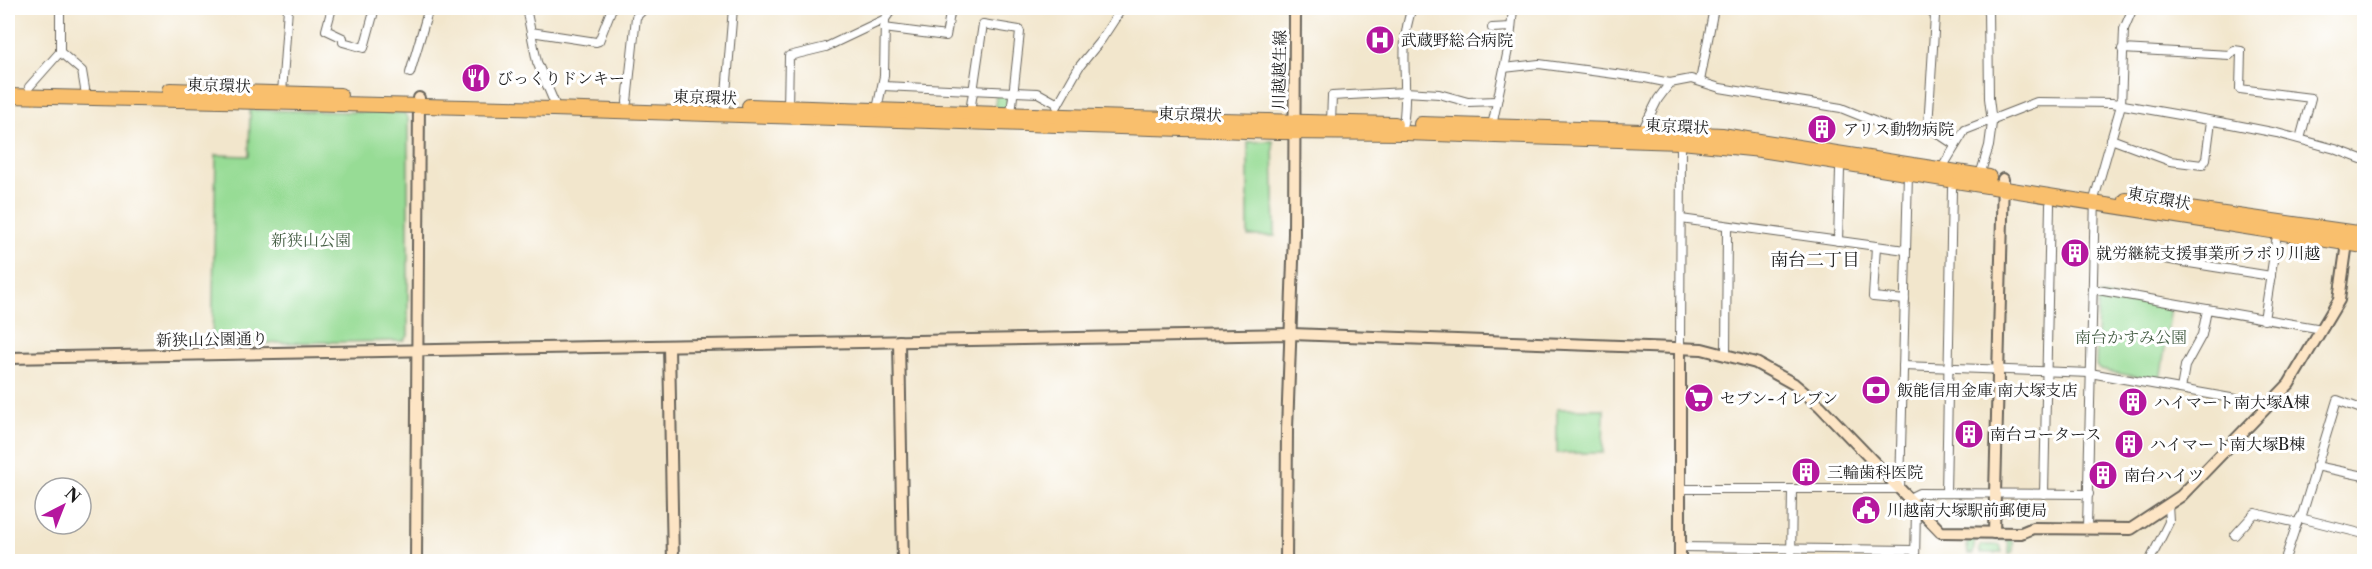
<svg xmlns="http://www.w3.org/2000/svg" width="2372" height="569" font-family="'Libre Caslon Text','Noto Serif JP',serif">
<style>
.green{fill:#97dc95;stroke:#5a7c58;stroke-width:1.5}
.lines{fill:none;stroke-linecap:round;stroke-linejoin:round}
.street-casing{stroke:#67635a;stroke-width:10}
.secondary-casing{stroke:#67635a;stroke-width:14}
.highway-casing{stroke:#67635a;stroke-width:16}
.street{stroke:#fff;stroke-width:8}
.secondary{stroke:#fde5c5;stroke-width:10}
.highway{stroke:#f9bf6d;stroke-width:14}
.labels{text-anchor:middle;stroke-width:6;stroke-linejoin:round;paint-order:stroke}
.poi-label{font-size:16px;fill:#1c1c1c;stroke:#fff;text-anchor:start}
.street-label{font-size:16px;fill:#1c1c1c;stroke:#fff}
.park-label{font-size:16px;fill:#475f46;stroke:#fff}
.neighbourhood-label{font-size:18px;fill:#1c1c1c;stroke:#fff}
</style>
<rect width="100%" height="100%" fill="#fff"/>
<filter id="ink" filterUnits="userSpaceOnUse"><feTurbulence type="fractalNoise" baseFrequency=".0167" numOctaves="2"/><feDisplacementMap in="SourceGraphic" scale="12" xChannelSelector="R" yChannelSelector="G"/><feConvolveMatrix kernelMatrix="1 2 1 2 8 2 1 2 1" color-interpolation-filters="sRGB"/></filter>
<filter id="wash" filterUnits="userSpaceOnUse"><feTurbulence type="fractalNoise" baseFrequency=".008" numOctaves="4" result="noise"/><feDisplacementMap in="SourceGraphic" scale="24" xChannelSelector="R" yChannelSelector="G"/><feGaussianBlur stdDeviation="1.35" result="paint"/><feColorMatrix in="noise" values="0 0 0 0 0 0 0 0 0 0 0 0 0 0 0 0 0 1.4 0 .05"/><feComposite in="paint" operator="in"/></filter>
<g filter="url(#wash)">
<rect width="100%" height="100%" fill="#f2e6cc"/>
<g class="green">
<polygon points="996,93 1010,94 1009,109 995,108"/>
<polygon points="250,110 404,113 408,118 408,336 403,341 212,344 216,155 249,156"/>
<polygon points="1273,141 1275,236 1248,236 1248,142"/>
<polygon points="2100,295 2171,307 2160,381 2100,370 2096,366 2098,298"/>
<polygon points="1557,409 1604,409 1603,453 1557,453"/>
<polygon points="1969,538 2011,539 2013,543 2013,551 2009,554 2008,540 1975,539 1973,554 1968,554 1967,544"/>
<polygon points="1983,545 2000,545 2002,553 1980,553 1980,547"/>
</g>
</g>
<g filter="url(#ink)">
<g class="lines">
<g class="street-casing">
<g id="street">
<polyline points="60,8 60,52 82,71 85,89"/>
<polyline points="332,8 326,30 343,38 343,42 364,48 375,8"/>
<polyline points="526,8 537,62 554,102"/>
<polyline points="1927,8 1935,16 1928,127"/>
<polyline points="884,28 946,36 951,8"/>
<polyline points="1492,28 1511,27"/>
<polyline points="531,32 596,42 599,41 612,8"/>
<polyline points="2122,49 2230,55 2234,50 2241,51 2240,89 2311,98 2300,139"/>
<polyline points="1504,68 1539,64 1645,78 1670,83"/>
<polyline points="410,73 429,8"/>
<polyline points="1700,81 1714,8"/>
<polyline points="883,86 1038,93 1058,104"/>
<polyline points="29,87 60,52"/>
<polyline points="282,93 288,8"/>
<polyline points="627,102 636,17 645,8"/>
<polyline points="725,106 733,8"/>
<polyline points="1057,106 1079,67 1101,40 1122,8"/>
<polyline points="788,107 789,56 826,47 885,19"/>
<polyline points="877,109 884,76 885,19 893,8"/>
<polyline points="970,112 983,24 1019,30 1020,32 1011,114"/>
<polyline points="1331,122 1332,96 1405,92 1439,94 1468,102 1497,101"/>
<path d="M1403,124C1410,83 1397,50 1412,8"/>
<polyline points="1492,126 1510,40 1513,9"/>
<polyline points="1642,131 1658,99 1670,83 1691,79 1720,88 1841,108 1891,128 1910,130 1928,127 1955,145"/>
<polyline points="2111,139 2170,161 2202,165 2206,159 2211,121"/>
<polyline points="1942,168 1965,130 2037,102 2112,103 2231,124 2277,133 2335,149 2364,160"/>
<polyline points="1980,175 1989,146 1992,123 1989,98 1988,8"/>
<polyline points="1681,219 1905,250"/>
<polyline points="1838,241 1840,170"/>
<polyline points="1876,246 1873,297 1905,300"/>
<polyline points="2095,248 2271,276"/>
<polyline points="2092,289 2322,329"/>
<polyline points="2264,320 2276,241"/>
<polyline points="1680,348 1681,142"/>
<polyline points="1726,354 1727,227"/>
<polyline points="1903,366 2090,373 2270,405"/>
<polyline points="2181,389 2185,366 2202,335 2207,310"/>
<polyline points="2316,466 2364,476"/>
<polyline points="1680,489 1900,489 1908,173"/>
<polyline points="1946,493 1952,189"/>
<polyline points="2044,494 2050,205"/>
<polyline points="1909,498 1919,493 2089,494"/>
<polyline points="2300,518 2364,534"/>
<polyline points="2087,528 2095,196 2121,105 2124,29 2133,8"/>
<polyline points="2235,535 2255,513 2297,523"/>
<polyline points="1680,547 1915,550"/>
<polyline points="2020,561 2020,562"/>
<polyline points="1791,562 1792,489"/>
<polyline points="1915,562 1916,507"/>
<polyline points="1955,562 1957,559"/>
<polyline points="2149,562 2169,522 2168,505"/>
<polyline points="2284,562 2297,523 2302,515 2337,400 2364,410"/>
</g>
</g>
<g class="secondary-casing">
<g id="secondary">
<polyline points="899,341 903,562"/>
<polyline points="669,346 673,562"/>
<polyline points="8,358 1291,334 1702,349 1756,363 1794,384 1820,406 1941,532 2021,533 2033,528 2131,529 2181,496 2289,384 2339,300 2347,243"/>
<polyline points="1994,533 2003,179"/>
<polyline points="416,562 419,98"/>
<polyline points="1286,562 1287,430 1294,233 1295,8"/>
<polyline points="1680,562 1680,348"/>
</g>
</g>
<g class="highway-casing">
<g id="highway">
<polyline points="170,90 340,95"/>
<polyline points="8,96 553,109 1278,132 1405,133 1681,142 1761,150 2364,246"/>
<polyline points="749,106 1130,118 1395,124"/>
<polyline points="1421,124 1642,131 1722,135 1989,177"/>
<polyline points="2126,200 2364,234"/>
</g>
</g>
<use href="#street" class="street"/>
<use href="#secondary" class="secondary"/>
<use href="#highway" class="highway"/>
</g>
</g>
<defs>
<g id="hospital-disc" transform="scale(1.5)"><circle r="9.5" fill="#b5179e" stroke="#fff"/><path d="M-5-5h3v3.5h4V-5h3V5h-3V1.5h-4V5h-3Z" fill="#fff"/></g>
<g id="restaurant-disc" transform="scale(1.5)"><circle r="9.5" fill="#b5179e" stroke="#fff"/><path d="M-5-6h1v4h1v-4h1v4h1v-4h1v5L-1.5 .5V6h-2V.5L-5-1ZM5-6V6H3V1.5H1.5Q1.5-4 5-6Z" fill="#fff"/></g>
<g id="building-disc" transform="scale(1.5)"><circle r="9.5" fill="#b5179e" stroke="#fff"/><path d="M-4-6H4V6H1V3H-1V6H-4ZM-2.5-4.3h1.7v1.8h-1.7ZM.8-4.3h1.7v1.8H.8ZM-2.5-1h1.7V.8h-1.7ZM.8-1h1.7V.8H.8Z" fill="#fff"/></g>
<g id="bank-disc" transform="scale(1.5)"><circle r="9.5" fill="#b5179e" stroke="#fff"/><path d="M-6-4H6V4H-6ZM0-2.3a2.3 2.3 0 1 0 0 4.6a2.3 2.3 0 1 0 0-4.6Z" fill="#fff"/></g>
<g id="supermarket-disc" transform="scale(1.5)"><circle r="9.5" fill="#b5179e" stroke="#fff"/><path d="M-6-5.5h2.5l.6 2H6L4.5 2H-2.5L-4.4-4H-6ZM-1.5 3.2a1.3 1.3 0 1 0 .1 0ZM3 3.2a1.3 1.3 0 1 0 .1 0Z" fill="#fff"/></g>
<g id="civic-disc" transform="scale(1.5)"><circle r="9.5" fill="#b5179e" stroke="#fff"/><path d="M-.6-6.5H3V-4.5H.6V-3L4-1V1h2V6H-6V1h2V-1L-.6-3ZM-1.2 2.5V6h2.4V2.5Z" fill="#fff"/></g>
</defs>
<g fill-rule="evenodd">
<use href="#hospital-disc" x="1380" y="40"/>
<use href="#restaurant-disc" x="476" y="78"/>
<use href="#building-disc" x="1822" y="129"/>
<use href="#building-disc" x="2075" y="253"/>
<use href="#bank-disc" x="1876" y="390"/>
<use href="#supermarket-disc" x="1699" y="398"/>
<use href="#building-disc" x="2133" y="402"/>
<use href="#building-disc" x="1969" y="434"/>
<use href="#building-disc" x="2129" y="444"/>
<use href="#building-disc" x="1806" y="472"/>
<use href="#building-disc" x="2103" y="475"/>
<use href="#civic-disc" x="1866" y="510"/>
</g>
<g class="labels">
<g class="poi-label">
<text x="1401" y="46">武蔵野総合病院</text>
<text x="497" y="84">びっくりドンキー</text>
<text x="1843" y="135">アリス動物病院</text>
<text x="2096" y="259">就労継続支援事業所ラボリ川越</text>
<text x="1897" y="396">飯能信用金庫 南大塚支店</text>
<text x="1720" y="404">セブン-イレブン</text>
<text x="2154" y="408">ハイマート南大塚A棟</text>
<text x="1990" y="440">南台コータース</text>
<text x="2150" y="450">ハイマート南大塚B棟</text>
<text x="1827" y="478">三輪歯科医院</text>
<text x="2124" y="481">南台ハイツ</text>
<text x="1887" y="516">川越南大塚駅前郵便局</text>
</g>
<g class="street-label">
<text transform="translate(1279 70) rotate(-89)" y="6">川越越生線</text>
<text transform="translate(219 85) rotate(2)" y="6">東京環状</text>
<text transform="translate(705 97) rotate(2)" y="6">東京環状</text>
<text transform="translate(1190 114) rotate(2)" y="6">東京環状</text>
<text transform="translate(1677 126) rotate(3)" y="6">東京環状</text>
<text transform="translate(2159 198) rotate(10)" y="6">東京環状</text>
<text transform="translate(212 339) rotate(-1)" y="6">新狭山公園通り</text>
</g>
<g class="park-label">
<text x="311" y="246">新狭山公園</text>
<text x="2131" y="343">南台かすみ公園</text>
</g>
<g class="neighbourhood-label">
<text x="1815" y="266">南台二丁目</text>
</g>
</g>
<rect width="2372" height="569" fill="none" stroke="#fff" stroke-width="30"/>
<g transform="translate(63 506) rotate(42)"><circle r="28" fill="#ffffff" stroke="#a4a4a4" stroke-width="1.5"/>
<path d="M0-4.5L10 22L0 15L-10 22Z" fill="#b5179e"/>
<text y="-9" font-size="16" font-weight="bold" text-anchor="middle" fill="#1c1c1c">N</text>
</g>
</svg>
